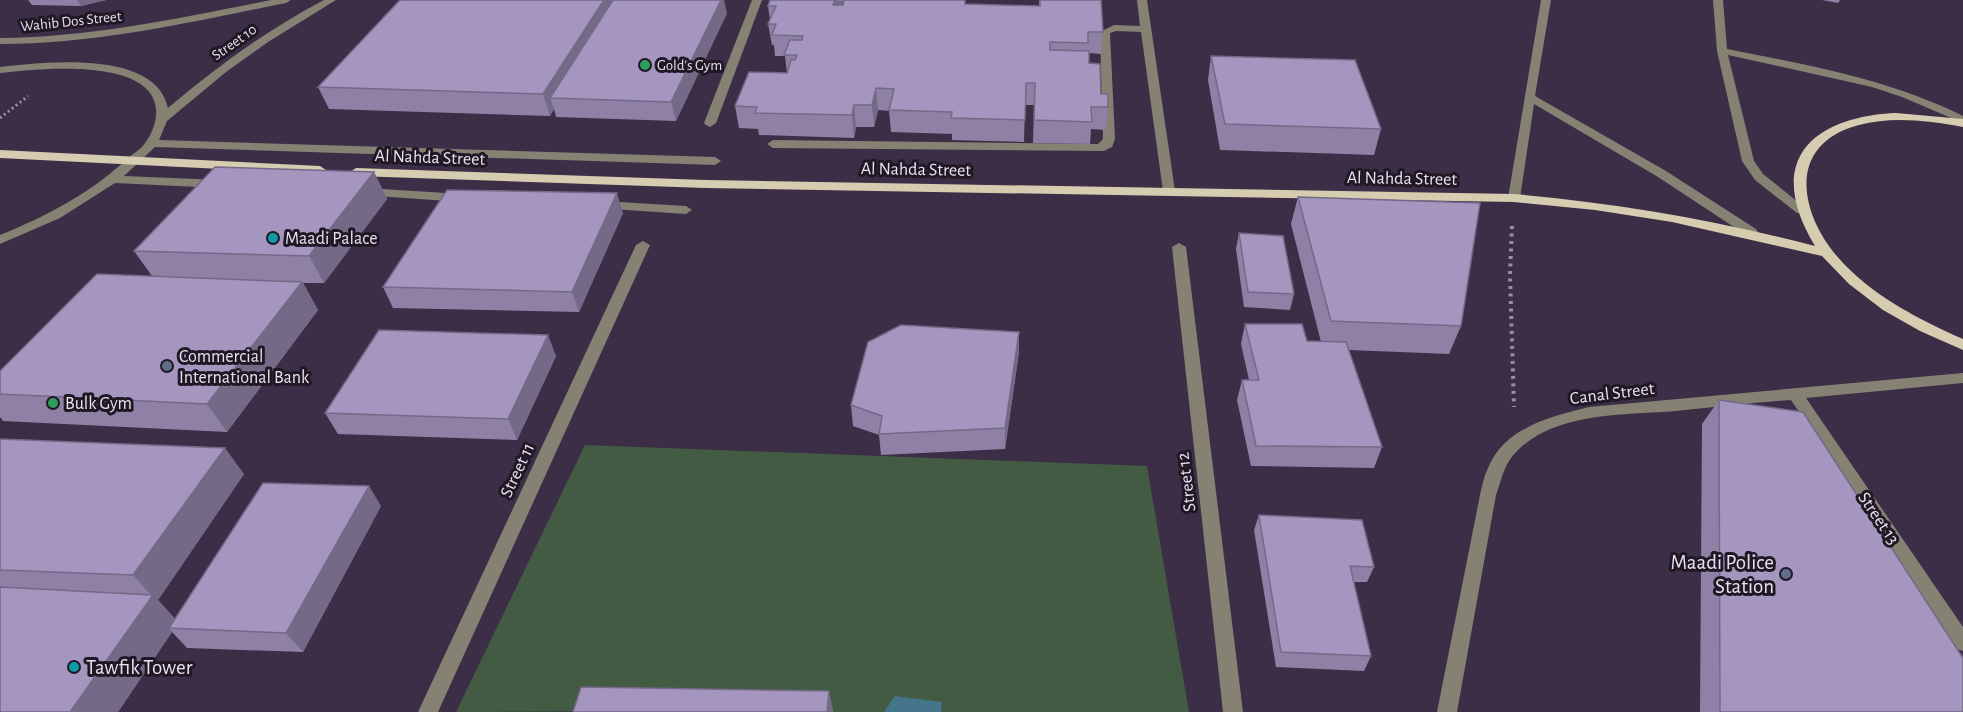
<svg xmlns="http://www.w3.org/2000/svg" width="1963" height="712" font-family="'Alegreya Sans',sans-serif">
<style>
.green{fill:#435b42}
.water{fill:#44758a}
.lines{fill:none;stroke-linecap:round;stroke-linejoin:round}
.path-far1{stroke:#998ea2;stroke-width:3;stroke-dasharray:2 3;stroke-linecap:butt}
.path{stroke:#998ea2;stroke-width:4;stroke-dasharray:3 4.5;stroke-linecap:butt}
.minor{fill:#858173;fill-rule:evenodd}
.major{fill:#d6cdb0;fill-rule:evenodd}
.wall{fill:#8e81a5}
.shaded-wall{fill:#746986}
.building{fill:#a596c0;stroke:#746986;stroke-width:1.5}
.leisure-dot{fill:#2e9e5b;stroke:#201925;stroke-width:2}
.culture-dot{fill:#0f9aa8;stroke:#201925;stroke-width:2}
.service-dot{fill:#5c6f8a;stroke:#201925;stroke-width:2}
.labels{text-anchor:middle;stroke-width:6;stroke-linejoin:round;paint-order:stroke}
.far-street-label{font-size:15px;fill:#e9e0f0;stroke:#201925}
.far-poi-label{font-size:15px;fill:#e9e0f0;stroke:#201925;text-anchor:start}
.street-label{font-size:18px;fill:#e9e0f0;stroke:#201925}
.poi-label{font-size:18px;fill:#e9e0f0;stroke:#201925;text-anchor:start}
.near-poi-label{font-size:21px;fill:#e9e0f0;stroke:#201925;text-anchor:end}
</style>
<rect width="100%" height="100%" fill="#3c2e47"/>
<polygon class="green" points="585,445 1147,466 1189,712 833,712 832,710 456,712"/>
<polygon class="water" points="895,696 942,702 941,712 884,712"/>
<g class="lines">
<polyline class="path-far1" points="0,118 28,96"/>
<polyline class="path" points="1512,226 1510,274 1514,407"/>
<g class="minor">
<path d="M271,0H291L286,3C191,22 98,44 0,44V38C92,37 181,18 271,0Z"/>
<path d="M324,0H336L268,42L226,72L167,121L159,140L715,157L721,161L715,165L155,147L124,176L219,180L225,184L219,188L115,183L60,218L0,244V235C47,216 91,193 128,158C134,153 141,149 145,143C152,134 157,121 156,109C152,56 34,69 0,73V67C43,62 156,49 168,108C216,67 267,30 324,0Z"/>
<polygon points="752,0 762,0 716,123 710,127 706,125 704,123"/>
<polygon points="1137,0 1147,0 1175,191 1173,194 1169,195 1163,191 1141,32 1116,31 1110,33 1115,139 1112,147 1104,151 773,148 767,144 773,140 1098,144 1103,139 1100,32 1114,25 1140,26"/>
<polygon points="1541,0 1551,0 1535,96 1666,171 1756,229 1758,232 1756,235 1746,235 1658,177 1534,104 1520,198 1519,201 1509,201 1508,198"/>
<path d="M1713,0H1723L1727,49C1808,65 1888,79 1963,116V123L1902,97L1872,87L1728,55L1754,161L1763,174L1808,210L1807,213H1797L1755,180L1742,161L1717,51Z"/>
<polygon points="366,188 462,194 468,198 462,202 362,195 360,192"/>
<polygon points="602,201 686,206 692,210 686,214 597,208 596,205"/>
<polygon points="643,241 650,245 438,712 418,712 636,245"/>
<polygon points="1179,243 1186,247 1243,712 1223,712 1172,247"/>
<path d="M1963,373V383L1806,398L1963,627V651L1956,649L1791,400C1752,403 1714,407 1676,411C1625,415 1557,412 1518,450C1504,463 1502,478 1496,495L1457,712H1437L1480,495C1482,486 1484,476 1488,468C1505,427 1550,417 1589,407Z"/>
</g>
<g class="major">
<path d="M1896,113L1963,119V127C1929,121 1893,116 1859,125C1782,145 1801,220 1844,264C1877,298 1920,320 1963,339V350L1920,331L1883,310L1849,284L1822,256L1672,222L1595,210L1514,202L706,188L356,176L350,172L356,168L706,180L1514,194C1616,203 1716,220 1815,246C1765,164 1808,117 1896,113Z"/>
<polygon points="0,150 320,166 326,170 320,174 0,158"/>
</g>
</g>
<g class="wall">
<polygon points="28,0 106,0 81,6 32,5"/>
<polygon points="770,0 843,0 842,5 967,4 1039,6 1039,0 1103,32 1101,54 1089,53 1089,63 1101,94 1108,107 1106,130 1091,129 1090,144 1033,143 1034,105 1025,105 1024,142 952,140 952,134 891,132 889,111 878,110 874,127 856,127 854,138 759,135 758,129 739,128 735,106 787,73 785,56 775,56 774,45 772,45 768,24 770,20 768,6"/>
<polygon points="1822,0 1840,0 1838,3"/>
<polygon points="727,13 676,121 556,117 554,109 550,116 329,109 318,87"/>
<polygon points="1211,56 1381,129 1374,155 1220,150 1208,80"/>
<polygon points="374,172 387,199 324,283 303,283 318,310 227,432 3,421 0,417 0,371 152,276 134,251"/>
<polygon points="1298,197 1461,326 1449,354 1349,350 1382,447 1374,468 1251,466 1237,400 1242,380 1249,380 1241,344 1245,324 1307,341 1321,342 1291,224"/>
<polygon points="623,213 579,312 393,308 383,287"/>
<polygon points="1239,233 1294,294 1290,310 1244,307 1236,249"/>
<polygon points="1019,332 1019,352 1005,449 881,455 879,435 853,426 851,405"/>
<polygon points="556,356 517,440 338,434 325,413"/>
<polygon points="1719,400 1963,712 1700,712 1702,424"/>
<polygon points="0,439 244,474 158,600 175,619 381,506 303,652 187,648 172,632 118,712 0,712"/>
<polygon points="1259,515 1374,567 1367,582 1354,582 1371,656 1364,671 1276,667 1254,530"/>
</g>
<g class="shaded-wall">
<polygon points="77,0 106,0 81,6"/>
<polygon points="604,0 621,0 550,98 554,109 550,116 543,94"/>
<polygon points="721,0 724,0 727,13 676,121 671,102"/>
<polygon points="835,0 843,1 835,26 833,5"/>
<polygon points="876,88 878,110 874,127 872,105"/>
<polygon points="854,105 856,127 854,138 852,115"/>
<polygon points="374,172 387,199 324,283 309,256"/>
<polygon points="617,193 623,213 579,312 572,292"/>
<polygon points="302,282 318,310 227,432 207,404"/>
<polygon points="1019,332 1019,352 1005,449 1005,428"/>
<polygon points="548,335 556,356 517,440 508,419"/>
<polygon points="225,448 244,474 158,600 178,622 169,628 172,632 118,712 70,712 152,596 133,575"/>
<polygon points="369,486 381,506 303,652 286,633"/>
<polygon points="829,691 833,710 833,712 827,712"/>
</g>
<g class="building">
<polygon points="400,0 604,0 543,94 318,87"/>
<polygon points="613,0 721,0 671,102 550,98"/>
<polygon points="770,0 835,0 833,5 843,5 844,0 965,0 965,4 1040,6 1040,0 1101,0 1103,32 1088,32 1088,43 1050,42 1050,50 1089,51 1089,63 1100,64 1101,94 1108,94 1108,107 1091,107 1092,122 1034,120 1035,83 1026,83 1025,120 951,118 952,112 889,110 894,89 876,88 872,105 854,105 852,115 755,113 757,107 735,106 749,72 787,73 791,60 795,60 797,55 784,55 790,40 802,40 803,36 772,35 776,24 768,24 776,6 768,6"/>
<polygon points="1211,56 1355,60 1381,129 1225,124"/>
<polygon points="215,167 374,172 309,256 134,251"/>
<polygon points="447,190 617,193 572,292 383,287"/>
<polygon points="1298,197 1480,203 1461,326 1331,321"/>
<polygon points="1239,233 1283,236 1294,294 1248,292"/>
<polygon points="97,274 302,282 207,404 0,394 0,371"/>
<polygon points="1245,324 1302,324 1307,341 1346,342 1382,447 1256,446 1242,380 1259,380"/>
<polygon points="901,325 1019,332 1005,428 879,434 882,416 851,405 868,342"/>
<polygon points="379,330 548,335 508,419 325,413"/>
<polygon points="1719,400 1803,412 1963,658 1963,712 1720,712"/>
<polygon points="0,439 225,448 133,575 0,570"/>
<polygon points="263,483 369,486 286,633 169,628"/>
<polygon points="1259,515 1362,520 1374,567 1350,566 1371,656 1281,652"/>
<polygon points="0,587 153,595 70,712 0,712"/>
<polygon points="581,687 829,691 827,712 573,712"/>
</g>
<g class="leisure-dot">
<circle cx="645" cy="65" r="6"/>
<circle cx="53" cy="403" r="6"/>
</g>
<g class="culture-dot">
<circle cx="273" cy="238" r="6"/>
<circle cx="74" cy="667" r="6"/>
</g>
<g class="service-dot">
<circle cx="167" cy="366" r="6"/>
<circle cx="1786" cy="574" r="6"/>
</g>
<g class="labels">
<g class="far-street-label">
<text transform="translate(71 21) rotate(-6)" y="5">Wahib Dos Street</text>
<text transform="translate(234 42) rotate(-35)" y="5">Street 10</text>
</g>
<g class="far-poi-label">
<text x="657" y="70">Gold's Gym</text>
</g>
<g class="street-label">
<text transform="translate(430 157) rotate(2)" y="6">Al Nahda Street</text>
<text transform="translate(916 169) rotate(1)" y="6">Al Nahda Street</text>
<text transform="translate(1402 178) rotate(1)" y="6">Al Nahda Street</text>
<text transform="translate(1612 393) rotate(-7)" y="6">Canal Street</text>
<text transform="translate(517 470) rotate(-65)" y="6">Street 11</text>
<text transform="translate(1186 482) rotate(-97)" y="6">Street 12</text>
<text transform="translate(1879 518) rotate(56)" y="6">Street 13</text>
</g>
<g class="poi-label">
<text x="285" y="244">Maadi Palace</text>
<text x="179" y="362">Commercial<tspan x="179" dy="21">International Bank</tspan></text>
<text x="65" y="409">Bulk Gym</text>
</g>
<g class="near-poi-label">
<text x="1774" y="569">Maadi Police<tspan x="1774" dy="24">Station</tspan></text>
<text x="86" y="674" text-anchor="start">Tawfik Tower</text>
</g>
</g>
</svg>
